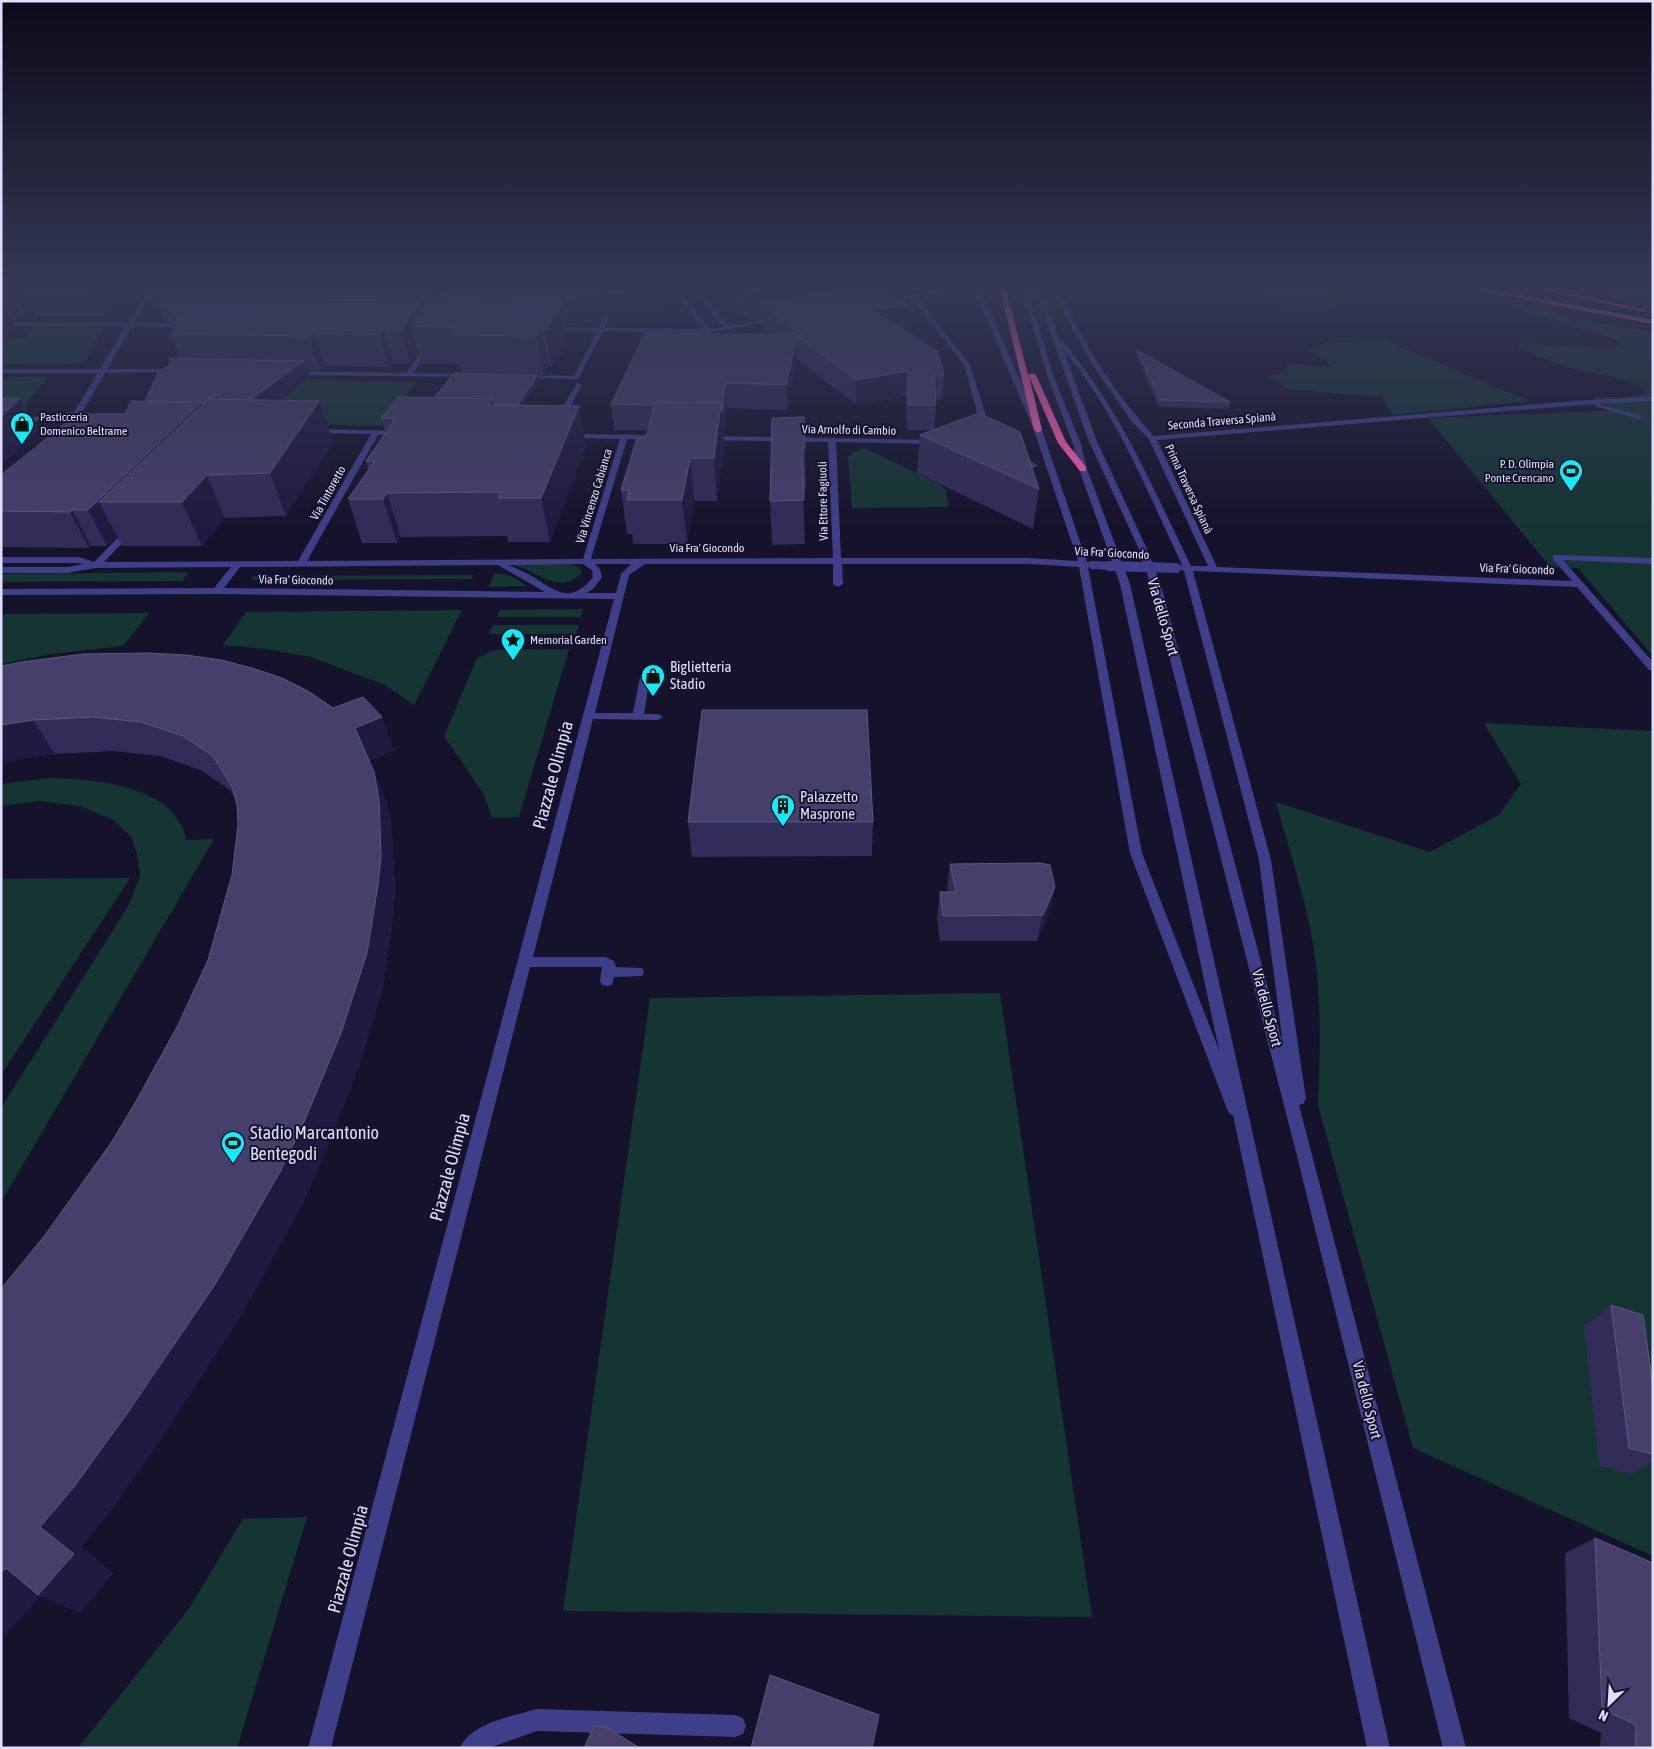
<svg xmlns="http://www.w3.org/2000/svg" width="1654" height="1749" font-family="'Asap Condensed',sans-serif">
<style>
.green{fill:#153533}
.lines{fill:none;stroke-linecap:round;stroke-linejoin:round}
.minor{fill:#3f3f89;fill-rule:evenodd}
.highway{fill:#fb5cb0;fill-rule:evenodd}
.minor-bridge-far1{stroke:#3f3f89;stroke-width:8}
.minor-bridge{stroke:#3f3f89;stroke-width:10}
.wall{fill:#322c58}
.shaded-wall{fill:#1f1a3f}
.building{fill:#453f6a;stroke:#5d5881}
.labels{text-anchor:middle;stroke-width:4;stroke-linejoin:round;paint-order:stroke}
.far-poi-label{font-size:12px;fill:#e0ddfe;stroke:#15122b;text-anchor:start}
.far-street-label{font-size:12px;fill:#e0ddfe;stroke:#15122b}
.street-label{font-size:15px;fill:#e0ddfe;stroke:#15122b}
.poi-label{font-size:15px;fill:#e0ddfe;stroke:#15122b;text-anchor:start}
.near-street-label{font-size:18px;fill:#e0ddfe;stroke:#15122b}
.near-poi-label{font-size:18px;fill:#e0ddfe;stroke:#15122b;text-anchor:start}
</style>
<rect width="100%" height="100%" fill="#15122b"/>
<g class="green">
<path d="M1229,285C1267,285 1308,281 1344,297L1345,303C1337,304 1334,309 1326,311C1309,314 1290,308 1273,303L1275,300L1254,292L1230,288Z"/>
<polygon points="1586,285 1653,285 1653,307 1634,304"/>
<path d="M1519,304L1537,307L1567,317L1653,332V656L1578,568L1550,567L1428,418L1617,410L1593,398C1611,395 1630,399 1648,393C1626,377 1595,374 1570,368C1553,363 1535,353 1519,348V343L1611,348L1619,346V341C1584,327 1548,322 1513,308Z"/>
<polygon points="31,327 104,328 83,363 1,365 1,340 26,338"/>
<path d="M1385,341L1531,401L1392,415L1382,397L1286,389L1270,376L1288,372L1285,367C1298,362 1317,367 1332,366C1326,358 1315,357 1308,350L1324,343Z"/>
<polygon points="42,376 47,378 20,413 1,415 1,378"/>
<polygon points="306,379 417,382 380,426 252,423"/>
<polygon points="865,448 941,485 945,489 949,507 852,508 848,457 858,450"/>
<path d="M515,564H569L579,567L582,572C563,597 536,571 514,565Z"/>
<polygon points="189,572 182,581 1,582 1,574"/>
<polygon points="494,573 511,576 527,586 489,587"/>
<polygon points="473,575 472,579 251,580 254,576"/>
<polygon points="583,609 581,617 497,617 500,610"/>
<polygon points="462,610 414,705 385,685 311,657 266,649 223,645 246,612"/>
<polygon points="149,613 123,646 52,654 1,664 1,614"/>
<polygon points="493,625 579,625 576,634 489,634"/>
<polygon points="569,649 519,817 492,818 483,793 444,736 477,658 495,650"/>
<path d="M1484,723L1653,731V1556L1413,1448L1318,1105C1320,1061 1321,1016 1317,972C1311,914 1291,857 1276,802L1430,852L1499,815L1521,784Z"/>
<path d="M50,778C90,779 161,784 181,825C184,830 185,835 186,840L214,839L1,1202V1108L129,905L140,876L138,858L131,836L113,820L80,806L38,801L1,806V784Z"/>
<polygon points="130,878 1,1075 1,879"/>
<polygon points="1000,993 1092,1617 563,1611 650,998"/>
<polygon points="307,1517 237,1748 78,1748 188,1610 243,1519"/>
</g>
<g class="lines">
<g class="minor">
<polygon points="151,285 157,285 134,323 186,323 189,325 186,327 132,326 107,369 176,369 179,371 178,372 105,373 72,429 65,427 72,417 1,425 1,421 74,412 98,373 1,373 1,369 100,369 126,326 1,326 1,322 128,323"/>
<polygon points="620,285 626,285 604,328 703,329 680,299 683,297 710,329 724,327 695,294 752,288 750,285 756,285 758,289 702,295 729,326 775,318 778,320 708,333 603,331 578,379 519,378 518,377 521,375 574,376 597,331 548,331 545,329 548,327 598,328"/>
<polygon points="965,285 967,288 914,297 921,302 970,365 989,426 985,428 981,426 964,365 917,304 908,298 881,303 878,301"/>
<path d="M972,285H978L1042,430L1087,562L1096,565L1088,567L1142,853L1219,1050L1120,584L1079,469L1073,444L1047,375L1026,304L1027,285H1033L1047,306L1060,341L1063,342C1120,408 1153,488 1191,566H1208L1149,439L1132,422L1093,365L1065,316L1057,293L1062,294C1083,345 1116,395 1154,436L1588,400L1653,397V401L1599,404L1641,416L1643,417L1639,419L1595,406L1594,404L1157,440L1217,567L1572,581L1553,559V555L1653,558V564L1563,560L1653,662V671L1649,670L1577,587L1193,571L1271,860L1306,1099L1303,1104L1299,1105L1466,1748H1443L1297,1156L1151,585L1138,547L1088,439L1041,306L1032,293V304L1053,375L1081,444L1087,469L1130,584L1390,1748H1367L1233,1115L1230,1114L1227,1109L1130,853L1079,567L1029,564H842L843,584L838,587L833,584V564H645L629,575L595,713H633L640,677L645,674L650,677L644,714H658L663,717L658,720L593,719L533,957H605L614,961L616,967L642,968L644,972L642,976L614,977L612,985L607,986L602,985L600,981L602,967H530L331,1748H308L614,599L217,594L1,595V589L214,588L231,567L96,568L67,573H1V567H67L84,564L78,563H1V557H79L94,562L128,527L131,526L135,529L134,531L104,562L298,561L371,434L311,433L310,431L314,429L401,431L405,433L401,435H378L307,561L583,559L620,439L565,438V434H568L661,435L665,437L661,439H627L591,559L833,558L828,442L703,440L702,438L706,436L939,440V444H936L836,442L841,558H1029L1078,561L1034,430ZM1063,349C1116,412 1147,491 1182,565L1177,568L1184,571L1259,860L1283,1045L1161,585L1146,547L1096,439ZM583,564L592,570L593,577C570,606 555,590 530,575C523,571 515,568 508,565ZM595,564H631L621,574L616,593H586L593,589L602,577L600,569ZM498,565L545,592L224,588L240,567Z"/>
<polygon points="428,343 431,345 413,373 469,374 471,375 471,377 291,375 288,373 291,371 406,373"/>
<polygon points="577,383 582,384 563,421 556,423 555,421"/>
<polygon points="1013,453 1019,453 1038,466 1031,468 1013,457"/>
<path d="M537,1709L735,1715L743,1718L746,1726L743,1734L735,1737L537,1731L489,1748H460C470,1723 513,1716 537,1709Z"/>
</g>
<g class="highway">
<polygon points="999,285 1005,285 1028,375 1032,373 1036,375 1066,442 1086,467 1086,471 1080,471 1058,443 1029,376 1042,430 1038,433 1034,430"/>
<polygon points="1452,285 1466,285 1653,320 1653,324"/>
<polygon points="1518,285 1531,285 1648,310 1645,312"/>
</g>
<polyline class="minor-bridge-far1" points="1092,565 1144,567"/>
<polyline class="minor-bridge" points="1109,566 1176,568"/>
</g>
<g class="wall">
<polygon points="1,285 126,285 105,316 35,316 31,307 25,316 21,316 19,320 11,320 15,328 10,337 1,338"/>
<polygon points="158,285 669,285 656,318 609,322 607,306 599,322 565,325 567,344 552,366 549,366 544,374 461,372 460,364 421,363 418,351 410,363 393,363 389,367 325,366 320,370 307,369 310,377 279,401 319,401 333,442 286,516 225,518 202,546 122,546 117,536 107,546 91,546 89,548 1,547 1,475 125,414 145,401 171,364 168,358 180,359 170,334 174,331 169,322 166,322 165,321 153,293"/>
<polygon points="706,285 892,285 892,288 883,289 907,327 900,328 944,374 942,399 935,399 936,405 934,429 1039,489 1033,529 917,473 920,435 931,430 907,430 906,396 856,405 797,359 787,410 727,408 724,435 723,435 724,443 717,501 694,501 687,544 633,544 632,534 627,534 621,490 646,438 648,430 614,430 611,404 771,335 760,326 759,319 752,320 739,311 722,312 713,296 712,290 709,290"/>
<polygon points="1137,350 1230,402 1229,409 1159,407 1136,356"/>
<polygon points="539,381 524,405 579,406 586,446 550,542 508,542 507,536 401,537 397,543 362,543 348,499 368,470 366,461 385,433 381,418 434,398"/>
<polygon points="772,418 805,448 806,490 803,490 805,544 772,545 770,501"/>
<polygon points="1,666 394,750 369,761 388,806 392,834 395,889 393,919 383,986 359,1066 325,1153 303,1203 241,1315 160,1440 111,1510 81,1547 113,1573 80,1613 41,1596 1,1639 1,1289 45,1235 111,1143 135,1103 177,1027 208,960 232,875 238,825 237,805 235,798 230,790 201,770 160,756 113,751 55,754 25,758"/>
<polygon points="688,822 873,822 872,856 692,857"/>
<polygon points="950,864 1050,913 1037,941 940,941 937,918 940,892 948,892 947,889"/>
<polygon points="1611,1305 1653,1388 1653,1461 1631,1474 1599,1466 1584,1326"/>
<polygon points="1595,1538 1653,1748 1600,1748 1601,1733 1569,1718 1565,1553"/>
</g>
<g class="shaded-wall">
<polygon points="13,285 46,285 21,289 31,307 25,316 11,288"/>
<polygon points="95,285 126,285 105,316 92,289"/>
<polygon points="435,285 459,285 434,325 427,297"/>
<polygon points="600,285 669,285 656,318 609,322 607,306 599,322 566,325 562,297"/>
<rect x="709" y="285" width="3" height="5"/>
<polygon points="720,285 738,285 739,311 722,312"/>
<polygon points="798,285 892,285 892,288 866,290 759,303 759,319 752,320 751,293"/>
<polygon points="7,288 21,316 19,320 5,292"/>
<polygon points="561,298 566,334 567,344 552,366 545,329"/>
<polygon points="422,300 428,327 411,326 418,351 410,363 401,330"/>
<polygon points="1,301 15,328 10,337 1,338"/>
<polygon points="908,304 907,327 871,333 872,310"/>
<polygon points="542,329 549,366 544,374 537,336"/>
<polygon points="384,330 393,363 389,367 380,334"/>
<polygon points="314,333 325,366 320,370 309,336"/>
<polygon points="797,336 797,359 787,410 786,385"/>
<polygon points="304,361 310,377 244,427 237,409"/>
<polygon points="908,371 906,396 856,405 856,380"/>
<polygon points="538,375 539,381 507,432 506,424"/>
<polygon points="725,383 727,408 724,435 723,410"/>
<polygon points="217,395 233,435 211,399"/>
<polygon points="20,398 37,430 16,452 1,464 1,417"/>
<polygon points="493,399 502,439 489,405"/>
<polygon points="319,401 333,442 286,516 270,473"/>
<polygon points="202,402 216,435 99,502 117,536 107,546 88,510"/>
<polygon points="721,403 724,443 717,501 714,458"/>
<polygon points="579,406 586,446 550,542 541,498"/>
<polygon points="690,458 694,501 687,544 682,500"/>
<polygon points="207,475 225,518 202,546 182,502"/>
<polygon points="387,493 401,537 397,543 383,499"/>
<polygon points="72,510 91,546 89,548 70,512"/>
<polygon points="382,717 394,750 368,761 355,728"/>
<polygon points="33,720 55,754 25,758 1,764 1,725"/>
<polygon points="374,772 388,806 392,834 395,889 393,919 383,986 359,1066 325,1153 303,1203 241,1315 160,1440 111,1510 81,1547 113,1573 80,1613 41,1596 1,1639 1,1573 40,1527"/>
<polygon points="1055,887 1050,913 1037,941 1043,915"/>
</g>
<g class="building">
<polygon points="1,285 13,285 11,288 7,288 5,292 1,293"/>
<polygon points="24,285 95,285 92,289 21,289"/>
<polygon points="158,285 435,285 427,297 155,295 153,293"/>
<polygon points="446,285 600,285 595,295 562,297 438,296"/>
<polygon points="610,285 655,285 653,290 606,294"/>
<polygon points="740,285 798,285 751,293"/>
<polygon points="869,285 876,285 908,304 872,310 937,351 944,374 934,375 936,405 908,405 908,371 856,380 797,336 786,385 725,383 723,410 721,410 721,403 655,402 654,405 611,404 645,333 803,335 759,303"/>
<polygon points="431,296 561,298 561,308 545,329 542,329 537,336 453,335 459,327 411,326"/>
<polygon points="159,298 422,300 401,330 384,330 380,334 314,333 309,336 170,334 182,325"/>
<polygon points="1137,350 1230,402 1160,400"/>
<polygon points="168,358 304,361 250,400 219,399 217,395 213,395 203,404 202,402 145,401 158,373 174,361"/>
<polygon points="454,373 538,375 518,405 495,405 493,399 434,398"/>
<polygon points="213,395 217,395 211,399 319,401 270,473 207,475 182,502 99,502"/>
<polygon points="398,397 493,399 489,405 579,406 541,498 498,498 501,492 387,493 383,499 348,499 375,461 366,461 396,418 381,418"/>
<polygon points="20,398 1,417 1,399"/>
<polygon points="131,401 202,402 88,510 72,510 70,512 1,511 1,475 77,414 125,414"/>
<polygon points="655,402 721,403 714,458 690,458 682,500 627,500 629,490 621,490 637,438 646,438"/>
<polygon points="979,413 1020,432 1039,489 920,435"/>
<polygon points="804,417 805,448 802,448 804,500 770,501 772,418"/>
<polygon points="148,653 186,655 221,660 252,668 282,678 308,691 333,708 363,697 382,717 355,728 374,772 379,800 381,855 378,885 367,953 341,1033 304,1122 280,1172 214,1286 126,1415 73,1488 40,1527 74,1554 38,1595 6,1568 1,1573 1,1289 45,1235 111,1143 135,1103 177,1027 208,960 232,875 238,825 237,805 233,788 213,756 183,736 141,722 92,717 33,720 1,725 1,666 22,662 83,654"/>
<polygon points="702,710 867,710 873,822 688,822"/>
<polygon points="1040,863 1050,865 1055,887 1043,915 943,916 940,892 956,892 950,864"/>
<polygon points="1611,1305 1643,1315 1653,1388 1653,1454 1629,1448"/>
<polygon points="1595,1538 1653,1563 1653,1748 1635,1748 1636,1725 1602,1709"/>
<polygon points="770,1675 879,1715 872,1748 751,1748"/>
<polygon points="594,1726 606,1727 640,1748 584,1748"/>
</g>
<linearGradient id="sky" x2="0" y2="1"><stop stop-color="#0c0a18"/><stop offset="0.54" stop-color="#353955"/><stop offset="1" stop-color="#353955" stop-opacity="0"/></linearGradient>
<rect width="1654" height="530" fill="url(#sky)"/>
<defs>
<g id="shop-pin" transform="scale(1.25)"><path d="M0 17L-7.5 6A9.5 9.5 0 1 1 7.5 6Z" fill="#0fedf9" stroke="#15122b"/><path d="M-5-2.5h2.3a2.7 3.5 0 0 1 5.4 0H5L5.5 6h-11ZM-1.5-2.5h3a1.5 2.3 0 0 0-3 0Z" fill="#111"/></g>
<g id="stadium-pin" transform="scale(1.25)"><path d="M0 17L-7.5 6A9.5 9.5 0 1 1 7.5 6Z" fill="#0fedf9" stroke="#15122b"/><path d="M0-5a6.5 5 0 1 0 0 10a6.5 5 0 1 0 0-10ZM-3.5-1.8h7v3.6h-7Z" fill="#111"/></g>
<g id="sight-pin" transform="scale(1.25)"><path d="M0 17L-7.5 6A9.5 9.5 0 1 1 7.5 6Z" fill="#0fedf9" stroke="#15122b"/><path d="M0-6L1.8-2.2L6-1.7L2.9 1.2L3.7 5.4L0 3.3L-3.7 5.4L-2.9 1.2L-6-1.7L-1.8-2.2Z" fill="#111"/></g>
<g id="building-pin" transform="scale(1.25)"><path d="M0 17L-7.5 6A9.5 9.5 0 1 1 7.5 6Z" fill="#0fedf9" stroke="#15122b"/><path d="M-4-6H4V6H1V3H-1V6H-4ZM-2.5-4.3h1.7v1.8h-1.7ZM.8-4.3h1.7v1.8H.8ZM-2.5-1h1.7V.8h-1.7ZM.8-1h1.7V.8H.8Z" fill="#111"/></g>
</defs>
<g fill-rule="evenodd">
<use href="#shop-pin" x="22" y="424"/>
<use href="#stadium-pin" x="1571" y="471"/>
<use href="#sight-pin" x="513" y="640"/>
<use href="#shop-pin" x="653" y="676"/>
<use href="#building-pin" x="783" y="806"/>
<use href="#stadium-pin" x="233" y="1143"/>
</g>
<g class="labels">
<g class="far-poi-label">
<text x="40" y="421">Pasticceria<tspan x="40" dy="14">Domenico Beltrame</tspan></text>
<text x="1554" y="468" text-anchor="end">P. D. Olimpia<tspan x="1554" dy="14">Ponte Crencano</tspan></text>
<text x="530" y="644">Memorial Garden</text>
</g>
<g class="far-street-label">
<text transform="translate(1222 421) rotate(-5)" y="4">Seconda Traversa Spianà</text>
<text transform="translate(849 430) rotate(1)" y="4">Via Arnolfo di Cambio</text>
<text transform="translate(1189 489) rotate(65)" y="4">Prima Traversa Spianà</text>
<text transform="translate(328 493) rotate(-61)" y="4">Via Tintoretto</text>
<text transform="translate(594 496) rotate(-73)" y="4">Via Vincenzo Cabianca</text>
<text transform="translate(823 501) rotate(-91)" y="4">Via Ettore Fagiuoli</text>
<text x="707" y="552">Via Fra' Giocondo</text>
<text transform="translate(1112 553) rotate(3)" y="4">Via Fra' Giocondo</text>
<text transform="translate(1517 569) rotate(2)" y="4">Via Fra' Giocondo</text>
<text transform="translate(296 580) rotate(1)" y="4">Via Fra' Giocondo</text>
</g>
<g class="street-label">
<text transform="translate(1163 617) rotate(74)" y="5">Via dello Sport</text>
<text transform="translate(1267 1008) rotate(75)" y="5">Via dello Sport</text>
<text transform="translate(1367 1400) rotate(76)" y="5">Via dello Sport</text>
</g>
<g class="poi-label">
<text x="670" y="672">Biglietteria<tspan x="670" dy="17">Stadio</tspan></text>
<text x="800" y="802">Palazzetto<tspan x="800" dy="17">Masprone</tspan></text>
</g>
<g class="near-street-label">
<text transform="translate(553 775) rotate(-75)" y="6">Piazzale Olimpia</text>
<text transform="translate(450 1167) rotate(-75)" y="6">Piazzale Olimpia</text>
<text transform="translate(348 1559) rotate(-75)" y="6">Piazzale Olimpia</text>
</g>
<g class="near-poi-label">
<text x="250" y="1139">Stadio Marcantonio<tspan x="250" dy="21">Bentegodi</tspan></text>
</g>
</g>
<rect width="1654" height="1749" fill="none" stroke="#e0ddfe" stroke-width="5"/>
<g transform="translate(1609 1704) rotate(205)" stroke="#15122b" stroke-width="4" paint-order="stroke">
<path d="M0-4L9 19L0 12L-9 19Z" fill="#e0ddfe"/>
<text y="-8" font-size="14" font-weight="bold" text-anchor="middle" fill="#e0ddfe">N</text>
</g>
</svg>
